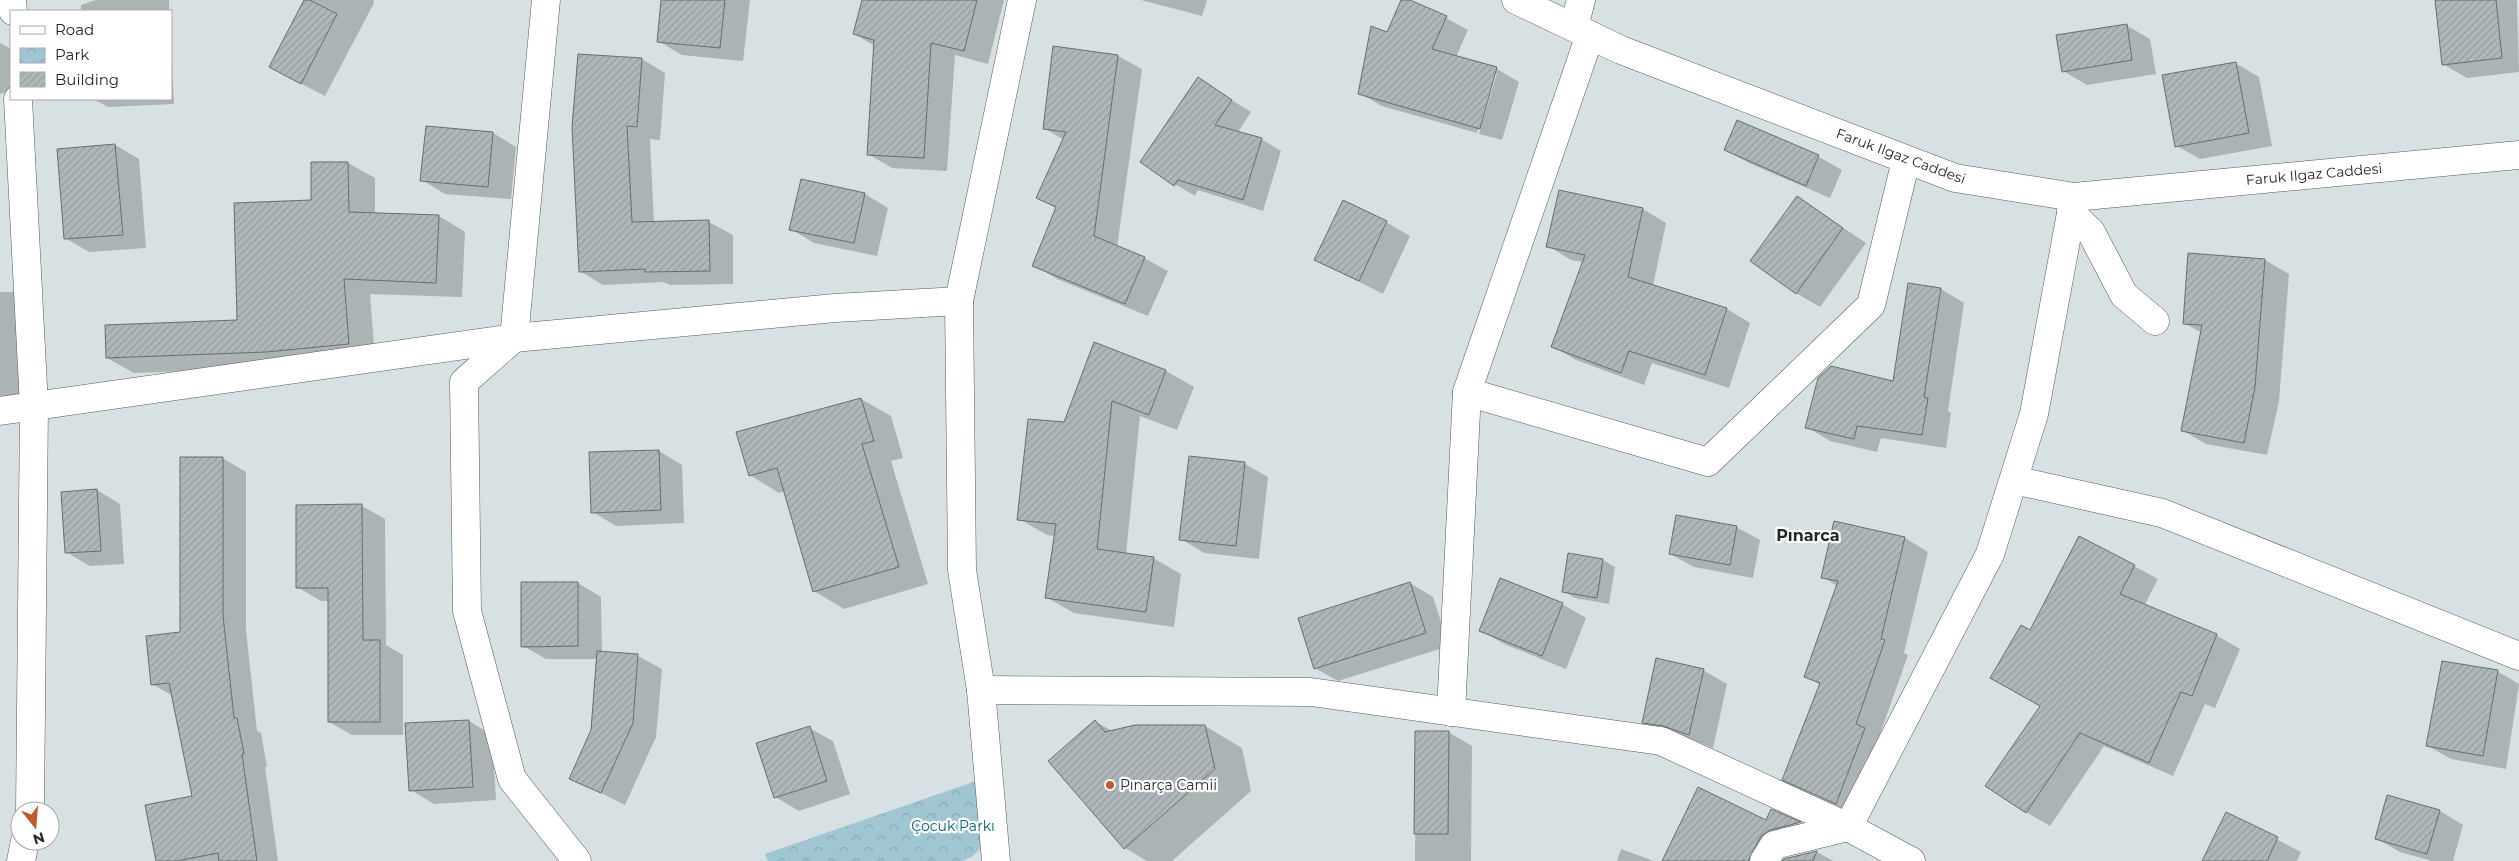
<svg xmlns="http://www.w3.org/2000/svg" width="2519" height="861" font-family="Montserrat,sans-serif">
<style>
.park{fill:url(#park-crowns)}
.shadow{fill:#0003}
.building{fill:url(#building-hatch);stroke:#666e71}
.lines{fill:none;stroke-linecap:round;stroke-linejoin:round}
.minor-casing{stroke:#545b5e;stroke-width:29}
.minor{stroke:#fff;stroke-width:28}
.poi-dot{fill:#c0592d;stroke:#fff;stroke-width:2}
.labels{text-anchor:middle;stroke-width:4.5;stroke-linejoin:round;paint-order:stroke}
.street-label{font-size:14px;fill:#242829;stroke:#fff}
.poi-label{font-size:14px;fill:#242829;stroke:#fff;text-anchor:start}
.park-label{font-size:14px;fill:#02627a;stroke:#fff}
.quarter-label{font-size:16px;font-weight:bold;fill:#242829;stroke:#fff}
</style>
<defs>
<pattern id="park-crowns" width="20" height="18" patternUnits="userSpaceOnUse" patternTransform="scale(1.25)"><rect width="20" height="18" fill="#a0c5d3"/><path d="M2 6a3 3 0 1 1 6 0M12 15a3 3 0 1 1 6 0" fill="none" stroke="#8aa9b5"/></pattern>
<pattern id="building-hatch" width="6" height="6" patternUnits="userSpaceOnUse" patternTransform="scale(1.25)"><rect width="6" height="6" fill="#afb7ba"/><path d="M-1 1l2-2M0 6l6-6M5 7l2-2" fill="none" stroke="#969da0"/></pattern>
</defs>
<rect width="100%" height="100%" fill="#d7e0e3"/>
<polygon class="park" points="982,779 989,839 973,856 963,861 768,861 765,854"/>
<g class="shadow">
<polygon points="96,0 169,0 169,11 81,11 81,5"/>
<polygon points="305,0 373,0 374,3 325,96 294,80"/>
<polygon points="663,0 750,0 743,61 682,55 658,41"/>
<polygon points="863,0 1004,0 988,64 955,55 947,171 892,168 868,154 875,46 854,34"/>
<polygon points="1141,0 1207,0 1202,16"/>
<polygon points="1403,0 1446,18 1468,30 1456,57 1497,69 1519,82 1502,140 1479,134 1497,73 1494,73 1477,133 1382,106 1359,93"/>
<polygon points="2436,0 2517,0 2519,72 2467,78 2443,64"/>
<polygon points="2126,25 2150,39 2156,74 2087,85 2063,71"/>
<polygon points="0,43 11,49 11,91 0,94"/>
<polygon points="171,45 174,104 108,107 93,99 171,99"/>
<polygon points="1054,47 1118,56 1142,69 1117,247 1144,258 1168,271 1148,316 1057,279 1034,265 1057,209 1037,197 1064,140 1044,128"/>
<polygon points="642,59 665,73 660,140 650,139 654,223 709,222 733,235 733,284 670,285 664,282 603,285 580,271"/>
<polygon points="2235,63 2259,77 2272,146 2200,159 2177,146"/>
<polygon points="1198,79 1251,112 1238,132 1261,139 1281,151 1263,211 1198,190 1195,196 1175,184"/>
<polygon points="1738,121 1819,157 1842,170 1830,198 1749,163 1725,150"/>
<polygon points="427,128 493,133 516,147 511,199 445,194 422,180"/>
<polygon points="115,145 139,159 146,248 89,252 65,238"/>
<polygon points="348,163 375,178 375,214 439,216 465,232 462,297 370,294 375,359 294,367 134,373 107,358 239,321 312,202"/>
<polygon points="1560,192 1643,209 1666,223 1653,286 1727,309 1750,323 1729,388 1652,363 1644,385 1576,360 1552,346 1584,262 1571,260 1548,246"/>
<polygon points="865,194 888,208 877,256 814,243 791,229"/>
<polygon points="1797,197 1866,243 1820,307 1796,293"/>
<polygon points="1386,222 1410,236 1383,294 1316,260"/>
<polygon points="2189,255 2265,260 2289,274 2279,401 2267,455 2206,444 2182,430 2202,333 2184,323"/>
<polygon points="1941,289 1964,303 1948,411 1951,413 1946,448 1881,438 1877,452 1830,441 1807,427 1894,382"/>
<polygon points="0,292 12,292 36,305 39,405 0,405"/>
<polygon points="1095,344 1166,371 1194,387 1177,430 1140,416 1126,554 1153,558 1181,574 1174,627 1074,613 1046,597 1055,536 1047,535 1019,519 1064,424"/>
<polygon points="861,399 891,416 903,458 891,461 928,584 844,609 814,591 785,491 779,493 750,475 738,433"/>
<polygon points="659,451 682,465 684,523 616,526 593,512"/>
<polygon points="1190,457 1245,464 1268,477 1259,559 1204,553 1181,539"/>
<polygon points="222,458 246,472 246,630 257,731 261,733 267,767 265,767 278,861 157,861 193,797 173,696 152,684 182,633"/>
<polygon points="97,490 120,504 124,564 90,566 66,552"/>
<polygon points="362,506 385,519 386,645 403,655 403,735 352,735 329,722 329,601 321,601 297,587"/>
<polygon points="1736,527 1760,540 1753,578 1694,567 1670,554"/>
<polygon points="1905,538 1928,552 1904,653 1908,655 1879,737 1859,817 1784,779 1821,685 1806,677 1837,586 1823,577"/>
<polygon points="1603,560 1615,567 1609,604 1575,598 1563,591"/>
<polygon points="2134,566 2158,579 2144,606 2216,635 2240,649 2215,708 2205,704 2173,776 2104,746 2050,826 2026,812 2042,706 2030,632"/>
<polygon points="578,583 601,597 602,653 638,656 662,669 656,737 625,805 571,778 592,731 598,659 546,659 523,646"/>
<polygon points="1410,583 1433,597 1449,646 1338,681 1315,668"/>
<polygon points="1562,604 1586,618 1566,669 1504,644 1480,630"/>
<polygon points="1703,670 1727,684 1713,748 1688,738 1667,736 1643,722"/>
<polygon points="2497,671 2519,684 2506,769 2451,759 2428,746"/>
<polygon points="469,721 492,735 496,800 434,804 411,790"/>
<polygon points="1095,721 1112,731 1205,726 1242,748 1251,791 1172,861 1147,861 1125,848 1050,761"/>
<polygon points="809,728 833,741 850,794 799,811 775,797"/>
<polygon points="1448,732 1472,746 1471,861 1415,861 1416,733"/>
<polygon points="2388,796 2440,811 2463,825 2453,861 2432,861 2400,852 2376,838"/>
<polygon points="1772,810 1822,836 1794,843 1778,861 1671,861 1767,822"/>
<polygon points="2227,814 2301,852 2297,861 2204,861"/>
<polygon points="1621,849 1654,861 1617,861"/>
<polygon points="1817,852 1833,861 1784,861 1785,860"/>
</g>
<g class="building">
<polygon points="304,0 310,0 337,14 301,84 269,67"/>
<polygon points="661,0 725,0 720,48 657,42"/>
<polygon points="862,0 977,0 964,51 931,43 924,158 867,155 874,40 853,34"/>
<polygon points="1401,0 1410,0 1447,16 1432,49 1497,67 1480,129 1358,94 1371,26 1387,32"/>
<polygon points="2435,0 2496,0 2502,58 2442,65"/>
<polygon points="2127,24 2132,60 2062,72 2056,35"/>
<polygon points="1053,46 1118,55 1094,236 1145,257 1125,304 1032,266 1056,207 1036,198 1066,132 1043,129"/>
<polygon points="578,54 642,58 637,127 627,126 632,222 709,220 710,271 645,272 645,269 579,272 572,127"/>
<polygon points="2236,62 2249,133 2175,147 2162,75"/>
<polygon points="1198,77 1232,100 1215,125 1262,138 1243,200 1178,180 1174,186 1140,162"/>
<polygon points="1737,120 1819,155 1806,186 1724,150"/>
<polygon points="426,126 493,132 488,187 420,181"/>
<polygon points="115,144 123,235 64,239 57,149"/>
<polygon points="311,162 348,162 349,212 439,215 436,283 344,279 349,344 266,352 106,358 105,325 237,320 234,203 311,200"/>
<polygon points="801,179 865,193 854,243 789,230"/>
<polygon points="1559,190 1643,208 1628,277 1727,308 1705,375 1629,351 1621,373 1551,347 1585,255 1546,247"/>
<polygon points="1797,196 1843,228 1796,294 1750,261"/>
<polygon points="1343,200 1387,221 1359,281 1314,260"/>
<polygon points="2188,253 2265,259 2255,387 2244,443 2181,431 2202,325 2183,324"/>
<polygon points="1908,283 1941,288 1924,397 1928,398 1922,435 1857,426 1854,439 1805,428 1818,378 1831,366 1893,381"/>
<polygon points="1094,342 1166,370 1149,415 1112,401 1097,549 1154,557 1146,612 1045,598 1056,524 1017,520 1028,419 1064,422"/>
<polygon points="861,398 874,441 862,444 899,567 813,592 777,468 749,476 736,432"/>
<polygon points="659,450 661,510 591,513 589,452"/>
<polygon points="1189,456 1245,462 1236,546 1179,540"/>
<polygon points="180,457 223,457 223,616 234,718 237,718 244,754 242,754 257,861 219,861 218,853 177,861 156,861 145,805 192,796 169,683 151,685 146,636 180,632"/>
<polygon points="97,489 101,551 65,553 61,492"/>
<polygon points="362,504 363,640 380,640 380,722 328,722 328,588 296,588 296,505"/>
<polygon points="1676,515 1737,526 1730,565 1669,554"/>
<polygon points="1834,521 1905,537 1881,639 1885,640 1856,724 1865,728 1836,804 1782,780 1820,683 1804,677 1838,581 1821,578"/>
<polygon points="2079,536 2135,565 2120,594 2217,634 2192,696 2181,692 2149,763 2080,733 2026,813 1985,786 2040,706 1990,678 2021,625 2030,630"/>
<polygon points="1568,553 1603,559 1597,598 1562,592"/>
<polygon points="1500,578 1563,603 1542,656 1479,631"/>
<polygon points="521,582 578,582 578,646 521,647"/>
<polygon points="1410,582 1426,633 1314,669 1298,618"/>
<polygon points="597,651 638,654 633,723 601,793 569,779 591,730"/>
<polygon points="1656,658 1704,669 1689,735 1663,726 1642,723"/>
<polygon points="2442,661 2498,670 2483,756 2426,746"/>
<polygon points="469,720 473,787 409,791 405,723"/>
<polygon points="1095,720 1105,732 1135,725 1205,725 1215,769 1124,849 1048,761"/>
<polygon points="810,726 827,781 774,798 756,743"/>
<polygon points="1415,731 1449,731 1448,834 1414,834"/>
<polygon points="1698,787 1766,820 1771,809 1801,822 1770,830 1761,836 1748,861 1662,861"/>
<polygon points="2387,795 2440,810 2427,854 2375,839"/>
<polygon points="2226,812 2278,837 2267,861 2202,861"/>
<polygon points="1817,851 1813,861 1782,861 1784,859"/>
</g>
<g class="lines">
<g class="minor-casing">
<g id="minor">
<polyline points="12,0 13,11"/>
<polyline points="546,0 514,338 464,382 467,611 512,779 577,861"/>
<polyline points="1516,0 1621,50 1955,178 2074,197 2519,155"/>
<polyline points="1574,27 1581,0"/>
<polyline points="18,99 34,406 30,811"/>
<polyline points="2071,213 2091,232 2124,295 2155,321"/>
<polyline points="1467,392 1708,462 1871,305 1906,160"/>
<polyline points="0,411 514,338 835,308 959,301"/>
<polyline points="2014,480 2162,513 2519,656"/>
<polyline points="981,690 1311,692 1661,741 1848,827 1911,861"/>
<polyline points="1451,712 1467,392 1590,35"/>
<polyline points="21,861 25,841"/>
<polyline points="996,861 981,690 962,570 959,301 1022,0"/>
<polyline points="1764,861 1774,845 1848,827 1990,554 2034,414 2074,197"/>
</g>
</g>
<use href="#minor" class="minor"/>
</g>
<circle class="poi-dot" cx="1110" cy="785" r="5"/>
<g class="labels">
<g class="street-label">
<text transform="translate(1901 156) rotate(20)" y="5">Faruk Ilgaz Caddesi</text>
<text transform="translate(2314 174) rotate(-5)" y="5">Faruk Ilgaz Caddesi</text>
</g>
<g class="poi-label">
<text x="1120" y="790">Pınarça Camii</text>
</g>
<g class="park-label">
<text x="953" y="831">Çocuk Parkı</text>
</g>
<g class="quarter-label">
<text x="1808" y="541">Pınarca</text>
</g>
</g>
<rect x="10" y="10" width="162" height="90" fill="#ffffff" stroke="#a7a9a9"/>
<rect x="20" y="26" width="25" height="8" fill="#ffffff" stroke="#a7a9a9"/>
<text x="55" y="35" font-size="15" fill="#242829">Road</text>
<rect x="20" y="48" width="25" height="15" fill="url(#park-crowns)" stroke="#a7a9a9"/>
<text x="55" y="60" font-size="15" fill="#242829">Park</text>
<rect x="20" y="72" width="25" height="15" fill="url(#building-hatch)" stroke="#a7a9a9"/>
<text x="55" y="85" font-size="15" fill="#242829">Building</text>
<g transform="translate(35 826) rotate(163)"><circle r="24" fill="#ffffff" stroke="#a7a9a9"/>
<path d="M0-4L9 19L0 12L-9 19Z" fill="#c0592d"/>
<text y="-8" font-size="14" font-weight="bold" text-anchor="middle" fill="#242829">N</text>
</g>
</svg>
